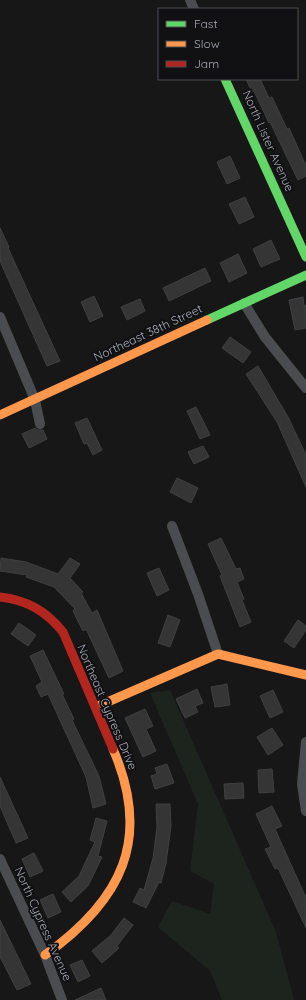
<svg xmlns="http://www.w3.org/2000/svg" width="306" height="1000" font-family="Quicksand,sans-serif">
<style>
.green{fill:#1d241e}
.building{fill:#353536;stroke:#3f4043}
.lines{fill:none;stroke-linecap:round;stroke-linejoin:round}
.street{stroke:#4b4c50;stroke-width:10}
.fast{stroke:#63d668;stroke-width:9}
.slow{stroke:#ff974d;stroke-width:9}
.jam{stroke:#b3261e;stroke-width:9}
.labels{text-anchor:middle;stroke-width:4;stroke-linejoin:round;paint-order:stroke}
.street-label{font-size:12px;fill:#a8adb8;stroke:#111113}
</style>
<rect width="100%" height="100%" fill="#171717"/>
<polygon class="green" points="170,690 276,932 294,1000 222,1000 210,971 158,927 172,901 210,914 214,884 190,871 198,804 150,693"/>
<g class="building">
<polygon points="246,79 260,79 269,98 272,97 287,129 289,128 298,148 306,166 306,176 298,180 270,122 269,123 254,91 252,92"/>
<polygon points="230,156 240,178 227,184 217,162"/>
<polygon points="245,197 254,217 239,224 229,204"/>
<polygon points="0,228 9,247 8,248 60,361 47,366 0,261"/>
<polygon points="271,240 280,259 261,267 253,249"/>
<polygon points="238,254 247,273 229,282 220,263"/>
<polygon points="205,268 211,281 169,301 163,288"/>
<polygon points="94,296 103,316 90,322 81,302"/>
<polygon points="303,297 304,306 306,305 306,328 295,330 289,300"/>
<polygon points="140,299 145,311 127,320 121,307"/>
<polygon points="230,337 251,352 243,363 222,348"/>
<polygon points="258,366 288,417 306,455 306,487 277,422 246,374"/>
<polygon points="196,407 210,435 200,439 187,411"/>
<polygon points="87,418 102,450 93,455 87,443 84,444 75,423"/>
<polygon points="35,428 38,430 43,430 47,439 29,448 22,434"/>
<polygon points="203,446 209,457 194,464 188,452"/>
<polygon points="177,478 198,488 191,503 170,492"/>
<polygon points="221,538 236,569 240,568 244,579 237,582 244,599 242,600 251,622 240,627 220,576 222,575 208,544"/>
<polygon points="1,558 26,562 58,574 70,558 80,564 70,578 83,592 81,593 92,613 97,610 123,671 109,678 86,629 83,631 73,611 75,609 54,587 26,577 27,575 0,571"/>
<polygon points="159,568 169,590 157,596 147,573"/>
<polygon points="168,615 180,620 170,647 158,643"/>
<polygon points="298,620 306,626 306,630 294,648 284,641"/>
<polygon points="19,623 36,635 28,646 11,634"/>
<polygon points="43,650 64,694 62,694 74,719 72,720 99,776 106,804 93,808 86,777 48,694 41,697 36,686 42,682 30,656"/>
<polygon points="227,684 230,705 215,707 211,687"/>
<polygon points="197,689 203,703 195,706 198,712 185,718 176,699"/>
<polygon points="273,690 283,712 270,718 260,696"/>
<polygon points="145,709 153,726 146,729 156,751 143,757 125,718"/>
<polygon points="272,728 283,745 268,755 257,737"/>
<polygon points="167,764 174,783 155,789 151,776 157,774 155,768"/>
<polygon points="272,769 274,792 259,793 258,770"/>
<polygon points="0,777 28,838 16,843 0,806"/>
<polygon points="243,783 244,798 225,799 224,784"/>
<polygon points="156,804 170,804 171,826 166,863 161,883 159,882 146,908 133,902 140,888 144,890 153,858 157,827"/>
<polygon points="272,806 282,826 275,829 306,898 306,928 278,868 275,869 265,849 271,847 256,814"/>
<polygon points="96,818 107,821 98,856 102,857 88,886 71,902 62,892 79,876 95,842 90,840"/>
<polygon points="34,853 43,871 30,877 22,859"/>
<polygon points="53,894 61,912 48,918 40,900"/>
<polygon points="124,918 133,925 117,946 119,948 102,963 92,951 111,935"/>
<polygon points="0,920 31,984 17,990 0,957"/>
<polygon points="82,960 90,976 78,982 70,965"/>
<polygon points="101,988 106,1000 75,1000"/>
</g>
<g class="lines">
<g class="street">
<polyline points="190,0 194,9"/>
<polyline points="244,303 265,337 306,388"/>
<polyline points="0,317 35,400 40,424"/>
<polyline points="172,526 198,594 218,654"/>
<polyline points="306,742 302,784 306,811"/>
<polyline points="0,859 45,955 62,1000"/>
</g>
<g class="fast">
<polyline points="225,79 306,257"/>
<polyline points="207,320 306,275"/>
</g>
<g class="slow">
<polyline points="0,415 207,320"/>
<polyline points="96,707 218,654 306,675"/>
<path d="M45,955C122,900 152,839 113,749"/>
</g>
<path class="jam" d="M0,597C27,600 46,611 63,632L113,749"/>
</g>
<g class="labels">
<g class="street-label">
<text transform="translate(268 141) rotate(66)" y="4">North Lister Avenue</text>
<text transform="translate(148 333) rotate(-25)" y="4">Northeast 38th Street</text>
<text transform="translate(107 707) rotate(67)" y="4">Northeast Cypress Drive</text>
<text transform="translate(43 924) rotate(66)" y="4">North Cypress Avenue</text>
</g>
</g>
<rect x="158" y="8" width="140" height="72" fill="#111113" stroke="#4d4f55"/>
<rect x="166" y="21" width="20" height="6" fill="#63d668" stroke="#4d4f55"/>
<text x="194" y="28" font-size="12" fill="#a8adb8">Fast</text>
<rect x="166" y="41" width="20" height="6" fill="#ff974d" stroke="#4d4f55"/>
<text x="194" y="48" font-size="12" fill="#a8adb8">Slow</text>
<rect x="166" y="61" width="20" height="6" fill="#b3261e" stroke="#4d4f55"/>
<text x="194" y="68" font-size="12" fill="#a8adb8">Jam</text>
</svg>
